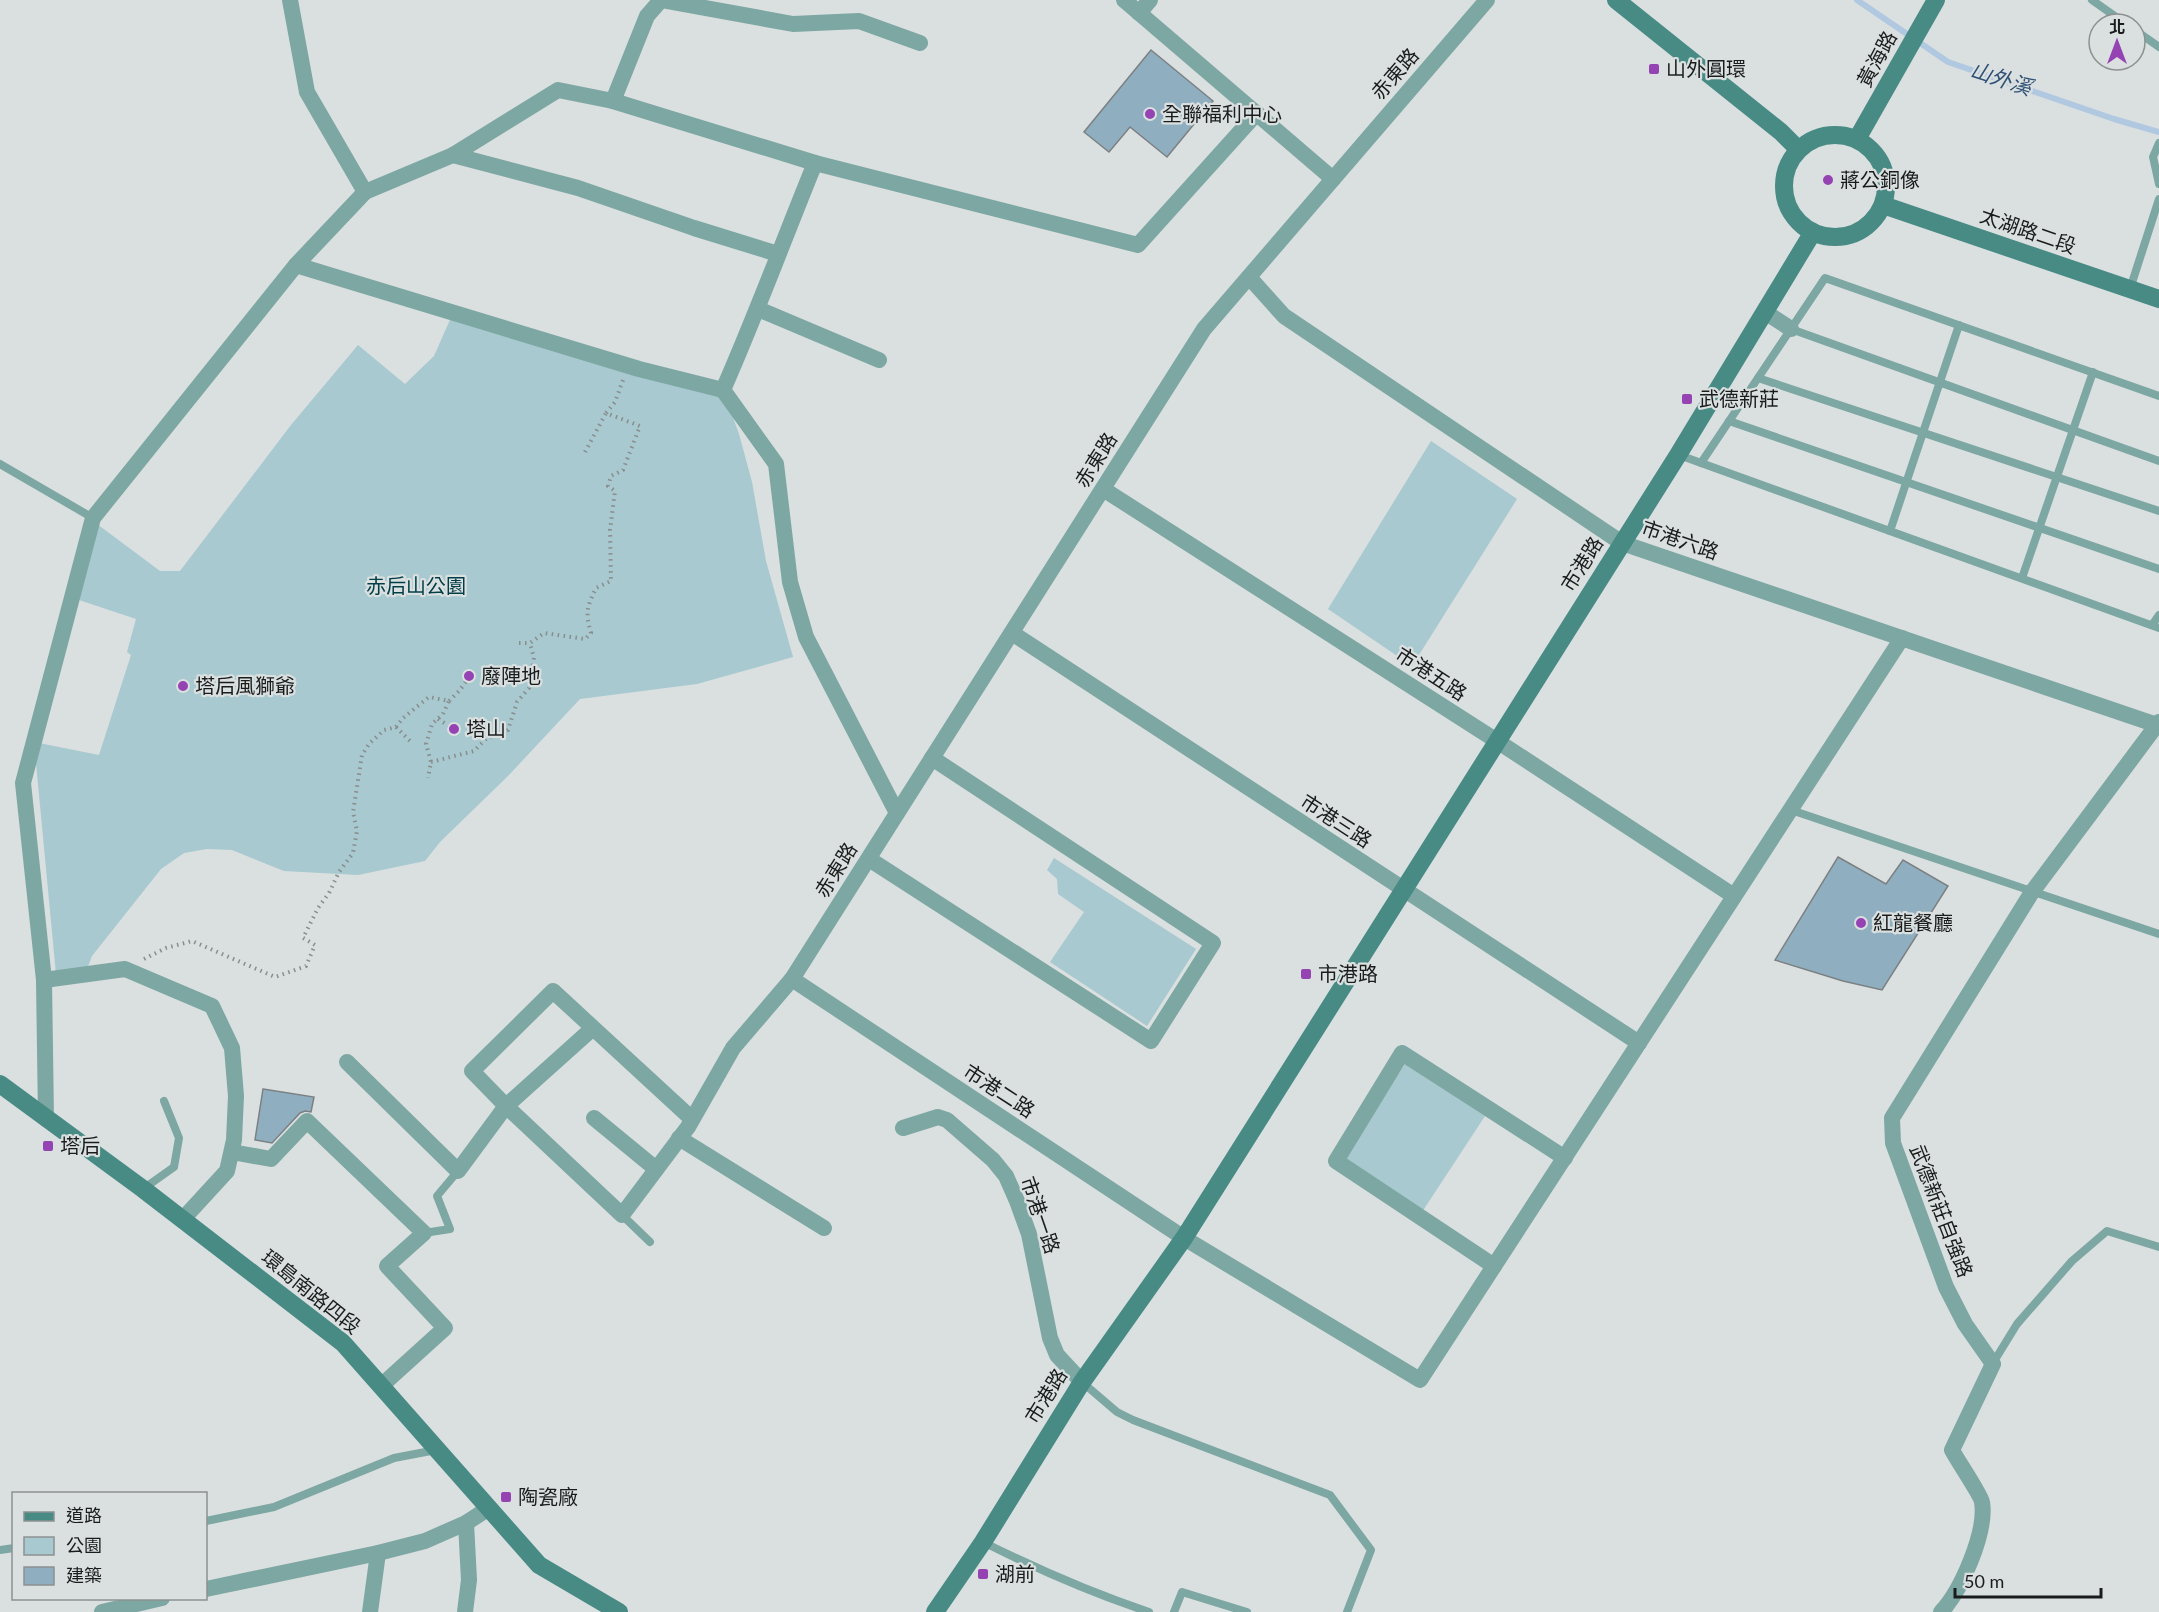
<svg xmlns="http://www.w3.org/2000/svg" width="2159" height="1612" font-family="Lato,'Noto Sans TC',sans-serif">
<style>
.green{fill:#a7c9cf}
.lines{fill:none;stroke-linecap:round;stroke-linejoin:round}
.stream{stroke:#b1c8e1;stroke-width:6}
.building{fill:#8fafc0;stroke:#7c8082;stroke-width:1.5}
.path{stroke:#898d8e;stroke-width:4;stroke-dasharray:1.5 4.5;stroke-linecap:butt}
.lane{stroke:#7da7a2;stroke-width:8}
.street{stroke:#7da7a2;stroke-width:16}
.secondary{stroke:#488b84;stroke-width:18}
.poi-dot{fill:#9543b3;stroke:#dadfe0;stroke-width:2}
.labels{text-anchor:middle;stroke-width:4.5;stroke-linejoin:round;paint-order:stroke}
.street-label{font-size:20px;fill:#1a1c1c;stroke:#dadfe0}
.poi-label{font-size:20px;fill:#1a1c1c;stroke:#dadfe0;text-anchor:start}
.park-label{font-size:20px;fill:#003e46;stroke:#dadfe0}
.water-label{font-size:21px;font-style:italic;fill:#2f5175;stroke:#dadfe0}
</style>
<rect width="100%" height="100%" fill="#dadfe0"/>
<g class="green">
<polygon points="453,313 723,390 739,434 752,482 766,561 793,657 697,684 580,699 508,776 440,842 425,861 358,875 284,871 232,850 207,849 184,853 161,869 92,956 87,969 56,974 34,742 99,755 131,655 127,652 136,619 76,599 97,524 160,571 180,571 291,425 358,345 405,384 434,356"/>
<polygon points="1431,441 1517,499 1412,666 1328,609"/>
<polygon points="1054,858 1196,949 1147,1026 1050,962 1084,912 1058,894 1057,879 1047,870"/>
<polygon points="1405,1064 1485,1116 1422,1212 1344,1159"/>
</g>
<g class="lines">
<polyline class="stream" points="1857,0 1948,62 2114,119 2159,132"/>
</g>
<g class="building">
<polygon points="1151,50 1213,101 1167,157 1130,127 1109,152 1084,132"/>
<polygon points="1838,857 1886,884 1903,860 1948,886 1882,990 1843,981 1775,960"/>
<polygon points="263,1089 314,1097 311,1112 305,1111 300,1113 272,1143 255,1140"/>
</g>
<g class="lines">
<g class="path">
<polyline points="585,452 606,413"/>
<polyline points="519,643 530,643"/>
<polyline points="449,701 460,690 467,680"/>
<polyline points="438,719 454,729"/>
<polyline points="396,727 410,741"/>
<path d="M431,762L474,751L487,738L508,730L517,702L529,688L534,658L530,643L544,633L585,639L591,633C585,612 587,607 596,588L611,581L610,530L615,491L608,486L611,476L623,470L640,426L606,413L615,402L623,380"/>
<polyline points="144,959 166,948 192,941 275,977 306,966 315,945 303,938 318,908 329,893 339,872 353,853 357,831 353,812 362,755 369,744 384,730 396,727 403,718 429,697 449,701 443,714 432,724 426,744 431,762 428,778"/>
</g>
<g class="lane">
<polyline points="2092,0 2126,24"/>
<polyline points="2135,30 2159,47"/>
<polyline points="2159,143 2153,157 2159,184"/>
<polyline points="2130,289 2159,199"/>
<polyline points="1791,329 2159,461"/>
<polyline points="1758,378 2159,511"/>
<polyline points="1729,421 2159,569"/>
<polyline points="1679,455 2159,628"/>
<polyline points="1701,463 1825,278 2159,396"/>
<polyline points="0,464 93,518"/>
<polyline points="1890,531 1959,325"/>
<polyline points="2022,578 2093,372"/>
<polyline points="2152,625 2159,615"/>
<polyline points="1791,810 2159,934"/>
<polyline points="143,1189 174,1167 179,1138 164,1101"/>
<polyline points="622,1215 650,1242"/>
<polyline points="424,1233 450,1229 437,1196 458,1171"/>
<polyline points="1993,1363 2017,1324 2072,1261 2107,1231 2159,1247"/>
<polyline points="1082,1382 1117,1412 1133,1420 1330,1495 1371,1550 1347,1612"/>
<polyline points="206,1521 274,1507 394,1458 436,1450"/>
<path d="M983,1542C1037,1569 1092,1593 1149,1612"/>
<polyline points="0,1550 14,1548"/>
<polyline points="1174,1612 1182,1592 1247,1612"/>
</g>
<g class="street">
<polyline points="661,0 793,24 859,21 920,43"/>
<polyline points="1124,0 1333,179"/>
<polyline points="1139,13 1150,0"/>
<polyline points="613,101 647,16 661,0"/>
<polyline points="453,155 578,188 694,228 778,254"/>
<polyline points="365,192 453,155 558,90 613,101 815,163 1138,245 1257,113"/>
<path d="M296,265L639,369L723,390C756,315 784,239 815,163"/>
<polyline points="1249,277 1284,316 1622,543 2157,725"/>
<polyline points="758,309 879,360"/>
<polyline points="1765,312 1791,329"/>
<polyline points="723,390 776,464 790,582 806,637 897,813"/>
<polyline points="1103,489 1497,741 1734,896"/>
<polyline points="1012,633 1639,1043"/>
<polyline points="869,859 1151,1041 1213,943 932,758"/>
<polyline points="792,979 1184,1238 1420,1380 1902,638"/>
<polyline points="44,980 125,969 212,1006 232,1048 236,1096 234,1140 227,1171 182,1220"/>
<polyline points="593,1028 506,1106 472,1071 553,991 692,1119"/>
<polyline points="347,1062 458,1171 506,1106 622,1215 688,1127 733,1048 792,979 1204,329 1487,0"/>
<polyline points="594,1118 656,1169"/>
<polyline points="46,1119 44,980 23,783 93,518 296,265 365,192 307,92 290,0"/>
<polyline points="903,1128 938,1117 947,1120 993,1160 1006,1176 1017,1201 1029,1234 1050,1338 1057,1355 1082,1382"/>
<polyline points="679,1138 824,1228"/>
<polyline points="232,1152 271,1159 307,1121 424,1233 387,1266 445,1328 381,1386"/>
<polyline points="1494,1266 1336,1161 1402,1053 1565,1158"/>
<polyline points="206,1589 378,1553 425,1541 466,1523 489,1508"/>
<polyline points="102,1612 162,1598"/>
<polyline points="370,1612 378,1553"/>
<polyline points="465,1612 469,1580 466,1523"/>
<path d="M1941,1612C1961,1591 1987,1532 1982,1502C1981,1495 1957,1460 1952,1450L1993,1364L1965,1324L1946,1287L1893,1143L1892,1118L2032,892L2159,722"/>
</g>
<g class="secondary">
<polyline points="1616,0 1781,132 1798,149"/>
<circle cx="1835" cy="186" r="51"/>
<polyline points="1857,139 1936,0"/>
<polyline points="1883,205 2159,299"/>
<polyline points="0,1084 143,1189 343,1343 539,1565 619,1612"/>
<polyline points="935,1612 983,1542 1082,1382 1184,1238 1678,455 1813,232"/>
</g>
</g>
<g class="poi-dot">
<rect x="1648" y="63" width="12" height="12" rx="3"/>
<circle cx="1150" cy="114" r="6"/>
<circle cx="1828" cy="180" r="6"/>
<rect x="1681" y="393" width="12" height="12" rx="3"/>
<circle cx="469" cy="676" r="6"/>
<circle cx="183" cy="686" r="6"/>
<circle cx="454" cy="729" r="6"/>
<circle cx="1861" cy="923" r="6"/>
<rect x="1300" y="968" width="12" height="12" rx="3"/>
<rect x="42" y="1140" width="12" height="12" rx="3"/>
<rect x="500" y="1491" width="12" height="12" rx="3"/>
<rect x="977" y="1568" width="12" height="12" rx="3"/>
</g>
<g class="labels">
<g class="street-label">
<text transform="translate(1877 59) rotate(-62)" y="7">黃海路</text>
<text transform="translate(1395 74) rotate(-49)" y="7">赤東路</text>
<text transform="translate(2028 231) rotate(19)" y="7">太湖路二段</text>
<text transform="translate(1096 460) rotate(-58)" y="7">赤東路</text>
<text transform="translate(1680 540) rotate(19)" y="7">市港六路</text>
<text transform="translate(1582 564) rotate(-58)" y="7">市港路</text>
<text transform="translate(1431 674) rotate(33)" y="7">市港五路</text>
<text transform="translate(1336 821) rotate(33)" y="7">市港三路</text>
<text transform="translate(836 870) rotate(-58)" y="7">赤東路</text>
<text transform="translate(999 1091) rotate(33)" y="7">市港二路</text>
<text transform="translate(1941 1211) rotate(69)" y="7">武德新莊自強路</text>
<text transform="translate(1040 1215) rotate(71)" y="7">市港一路</text>
<text transform="translate(311 1292) rotate(39)" y="7">環島南路四段</text>
<text transform="translate(1046 1396) rotate(-58)" y="7">市港路</text>
</g>
<g class="poi-label">
<text x="1666" y="76">山外圓環</text>
<text x="1162" y="121">全聯福利中心</text>
<text x="1840" y="187">蔣公銅像</text>
<text x="1699" y="406">武德新莊</text>
<text x="481" y="683">廢陣地</text>
<text x="195" y="693">塔后風獅爺</text>
<text x="466" y="736">塔山</text>
<text x="1873" y="930">紅龍餐廳</text>
<text x="1318" y="981">市港路</text>
<text x="60" y="1153">塔后</text>
<text x="518" y="1504">陶瓷廠</text>
<text x="995" y="1581">湖前</text>
</g>
<g class="park-label">
<text x="416" y="593">赤后山公園</text>
</g>
<g class="water-label">
<text transform="translate(2001 79) rotate(18)" y="7">山外溪</text>
</g>
</g>
<rect x="12" y="1492" width="195" height="108" fill="#dadfe0" stroke="#8d9192" stroke-width="1.5"/>
<rect x="24" y="1512" width="30" height="9" fill="#488b84" stroke="#8d9192" stroke-width="1.5"/>
<text x="66" y="1522" font-size="18" fill="#1a1c1c">道路</text>
<rect x="24" y="1537" width="30" height="18" fill="#a7c9cf" stroke="#8d9192" stroke-width="1.5"/>
<text x="66" y="1552" font-size="18" fill="#1a1c1c">公園</text>
<rect x="24" y="1567" width="30" height="18" fill="#8fafc0" stroke="#8d9192" stroke-width="1.5"/>
<text x="66" y="1582" font-size="18" fill="#1a1c1c">建築</text>
<g transform="translate(2117 42)"><circle r="28" fill="#dadfe0" stroke="#8d9192" stroke-width="1.5"/>
<path d="M0-4.5L10 22L0 15L-10 22Z" fill="#9543b3"/>
<text y="-9" font-size="16" font-weight="bold" text-anchor="middle" fill="#1a1c1c">北</text>
</g>
<path d="M1955 1588v9h146v-9" fill="none" stroke="#1a1c1c" stroke-width="3"/>
<text x="1964" y="1588" font-size="18" fill="#1a1c1c" stroke="#dadfe0" stroke-width="4.5" paint-order="stroke">50 m</text>
</svg>
